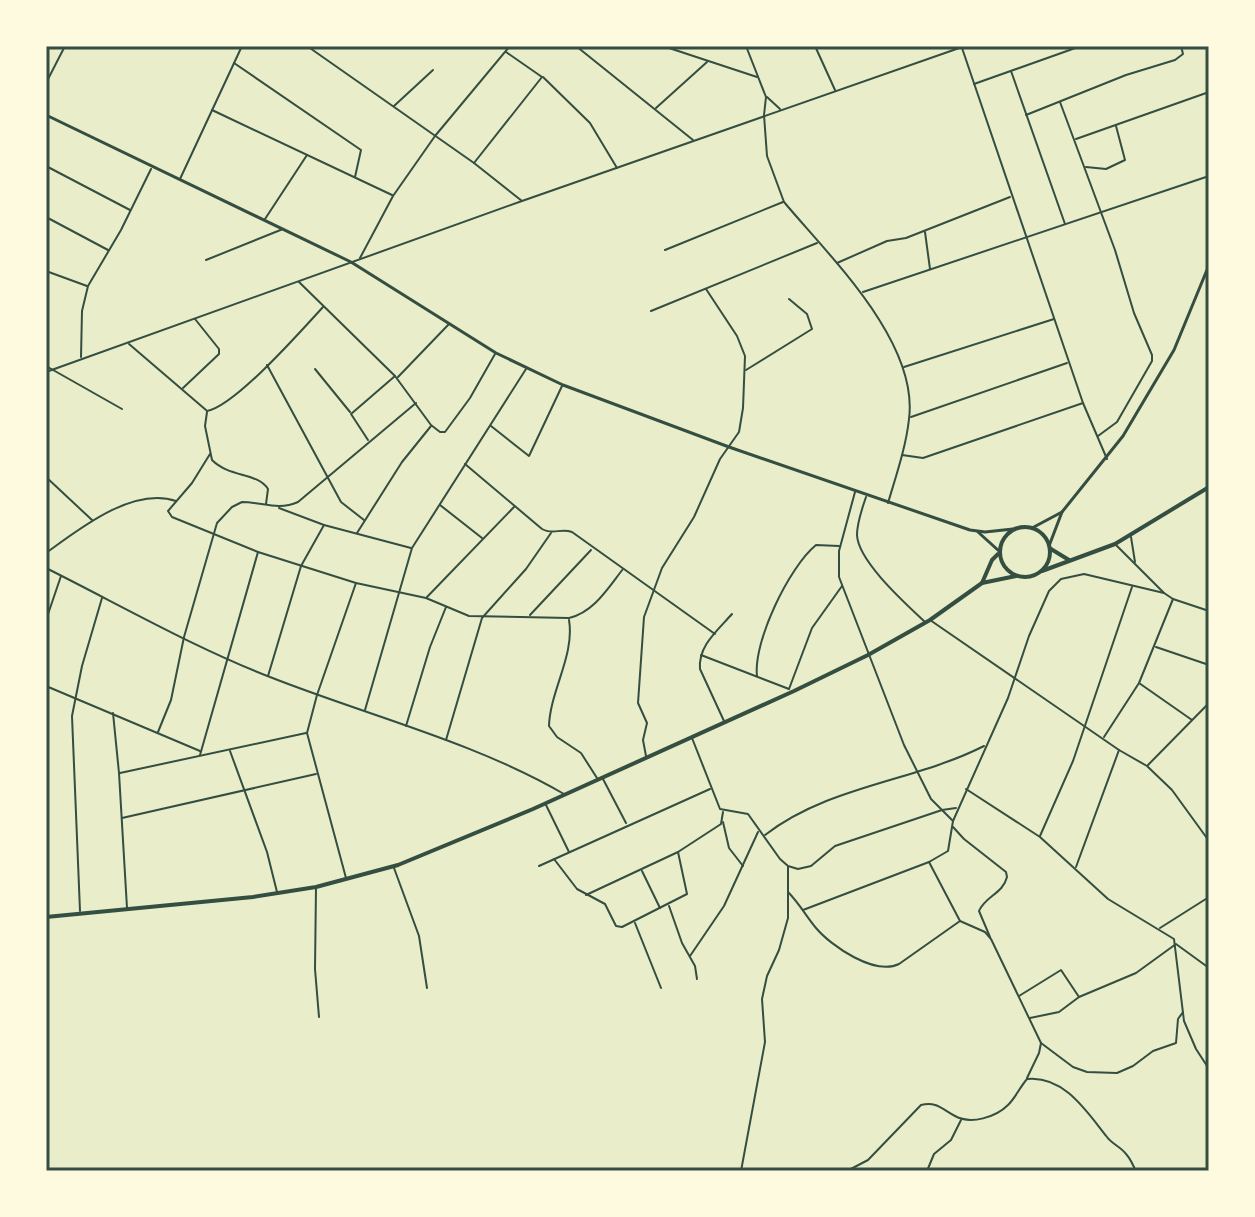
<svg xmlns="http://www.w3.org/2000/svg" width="1255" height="1217" font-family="'Varela Round',sans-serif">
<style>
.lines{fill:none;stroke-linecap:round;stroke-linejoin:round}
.minor{stroke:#344e41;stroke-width:2}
.tertiary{stroke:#344e41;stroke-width:3}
.secondary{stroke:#344e41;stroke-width:3}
.primary{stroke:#344e41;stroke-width:4}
.neatline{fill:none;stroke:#344e41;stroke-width:3}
</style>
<rect width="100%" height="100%" fill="#e9edc9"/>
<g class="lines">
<g class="minor">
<polyline points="307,46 474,163 522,201 965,46"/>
<polyline points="576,46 693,140"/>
<polyline points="663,46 757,77"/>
<path d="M746,46L766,97L764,115L767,156L784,202C830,257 919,342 909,419C906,447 896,476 888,503"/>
<polyline points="815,46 835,90"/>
<polyline points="962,48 1083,403 1107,459"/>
<polyline points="234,63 361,150 355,177"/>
<polyline points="1011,71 1065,224"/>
<polyline points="543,77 590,123 617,168"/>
<polyline points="46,83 65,46"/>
<polyline points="974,84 1081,46"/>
<polyline points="767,97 780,109"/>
<polyline points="1060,102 1115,250 1134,313 1152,355 1152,361 1117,422 1098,436"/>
<polyline points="394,106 433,70"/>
<polyline points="656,108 707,62"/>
<polyline points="212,110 392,195"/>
<polyline points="1026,115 1126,75 1175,60 1183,54 1181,46"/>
<polyline points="1076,139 1209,92"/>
<polyline points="474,163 542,77 506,52"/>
<polyline points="46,166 130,210"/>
<polyline points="1086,167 1106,169 1125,160 1116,126"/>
<polyline points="180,179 242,46"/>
<polyline points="46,217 108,250"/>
<polyline points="265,219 307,155"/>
<polyline points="925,232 930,269"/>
<polyline points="665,250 783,202"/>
<polyline points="360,258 393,196 435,136 510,46"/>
<polyline points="206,260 283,229"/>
<polyline points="837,263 887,241 906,238 1010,197"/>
<polyline points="46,271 87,286"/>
<polyline points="299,282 395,376 431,425 440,432 445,432 470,398 495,354"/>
<polyline points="863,292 1209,176"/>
<polyline points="651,311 817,243"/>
<polyline points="129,344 206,410"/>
<polyline points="81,357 82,311 88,286 121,230 151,169"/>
<polyline points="267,365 341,502 364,520"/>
<polyline points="46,366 122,409"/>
<polyline points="904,367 1054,319"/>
<polyline points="315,369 350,412"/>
<polyline points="746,370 812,329 807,314 789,299"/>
<polyline points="46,372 522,201"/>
<polyline points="398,377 449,324"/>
<polyline points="183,388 219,354 219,349 195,319"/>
<path d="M207,411C235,406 301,331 323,307"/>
<path d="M207,412L205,426L212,460C230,478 257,472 268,489L266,504"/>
<polyline points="911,417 1067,363"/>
<polyline points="491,426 529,456 562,386"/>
<polyline points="368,440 351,414 395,376"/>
<path d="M210,454L192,483L168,511L172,517L258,552L356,583L426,598L469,616L569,618C594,612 608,588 623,569"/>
<polyline points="902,455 923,458 1083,403"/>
<path d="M465,464L542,529C552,535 561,528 572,532L715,634"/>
<polyline points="46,477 92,520"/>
<polyline points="855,492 839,551 839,577 904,745 931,799 952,820"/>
<path d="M866,497C862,509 857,522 857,535C858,561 905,603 924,621"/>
<polyline points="440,505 482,538"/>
<polyline points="279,508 324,525 411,548"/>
<polyline points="357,533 402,462 431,426"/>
<polyline points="1131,537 1135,562"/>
<polyline points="1115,544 1164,593 1173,599 1209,611"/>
<path d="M46,553C79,529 133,486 176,501"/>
<path d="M46,568C120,605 193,647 270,677C366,715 475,742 564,794"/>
<polyline points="427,597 514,507"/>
<polyline points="530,615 591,550"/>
<polyline points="46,620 61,576"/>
<path d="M569,620C575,655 550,691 549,726L557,737L581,753L597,778"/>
<polyline points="930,620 1119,750 1147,766 1172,790 1209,841"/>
<polyline points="1156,647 1209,665"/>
<polyline points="701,655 789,689"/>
<polyline points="268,676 301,566 324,525"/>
<path d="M757,676C753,642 789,567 816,545L839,546"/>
<polyline points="1139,683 1192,720"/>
<polyline points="46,686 200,751"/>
<polyline points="789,689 812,628 842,586"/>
<polyline points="365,710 412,548 526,369"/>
<polyline points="113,713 119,773 127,908"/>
<path d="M724,721L700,669C698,646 717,631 732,614"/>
<polyline points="406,726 430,647 446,607"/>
<path d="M158,732L171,700L184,637L217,523L232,507L242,502C262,502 278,511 298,502L416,403"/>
<polyline points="1104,737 1139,683 1173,599"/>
<polyline points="692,738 720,809 748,814 780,859 788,866 798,869 811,866 835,846 942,810 956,808"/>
<polyline points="446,740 482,618 526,569 551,533"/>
<polyline points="230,751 267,852 277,892"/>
<polyline points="200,755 258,552"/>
<polyline points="646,756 643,740 647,723 638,703 644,617 662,568 694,517 720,459 739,432 743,408 745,356 737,336 706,289"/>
<polyline points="1148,765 1209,703"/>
<polyline points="120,773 306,733"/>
<polyline points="603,779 626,823"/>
<polyline points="966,789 1040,837 1108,899 1174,939 1184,1021 1196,1049 1209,1069"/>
<polyline points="546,805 569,852"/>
<polyline points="122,818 316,774"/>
<polyline points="723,822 729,848 743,866"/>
<path d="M953,827L964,839L1006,872L1007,877C1003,894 985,896 979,911L990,937"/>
<path d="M765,835C830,785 913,782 984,746"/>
<polyline points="1040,836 1073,761 1132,587"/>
<polyline points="554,859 577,889 605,904 616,926 622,927 687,894 678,852"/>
<polyline points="929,862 960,921 985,932 991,939 1041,1043 1073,1067 1087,1072 1117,1073 1133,1066 1153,1051 1176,1043 1178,1019 1183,1012"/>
<polyline points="539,866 710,789"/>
<polyline points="1076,867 1119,750"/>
<polyline points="394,868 419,936 427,988"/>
<polyline points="642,871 660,908"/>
<polyline points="346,878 307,733 317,695 356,583"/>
<polyline points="316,888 315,969 319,1017"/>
<path d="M788,892C799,903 806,916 816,928C831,946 875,976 899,964L960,921"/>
<polyline points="586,895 678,852 721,824 723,812"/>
<polyline points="669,906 682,943 695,966 697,979"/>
<polyline points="803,910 929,862 948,851 953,821 1008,698 1029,636 1049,591 1061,579 1084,574 1164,593"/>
<polyline points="80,911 72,716 82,666 102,598"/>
<polyline points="635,923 661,988"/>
<polyline points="1160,928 1209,897"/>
<polyline points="690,956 724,906 758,832"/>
<polyline points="1019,996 1061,970 1079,997 1059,1012 1030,1018"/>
<polyline points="1079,997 1136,973 1176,944 1209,968"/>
<polyline points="1027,1078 1039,1053 1041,1043"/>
<polyline points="741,1171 765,1042 762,999 767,976 779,950 788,918 788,867"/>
<path d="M847,1171L868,1160L921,1105C936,1101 942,1109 955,1116C971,1125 996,1117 1008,1105C1016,1097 1020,1087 1027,1079C1064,1075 1087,1112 1107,1137C1112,1144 1121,1147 1126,1154C1131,1159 1133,1166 1136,1171"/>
<polyline points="927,1171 934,1154 951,1140 961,1120"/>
</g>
<g class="tertiary">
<polyline points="46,115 351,262 496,353 563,385 729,447 970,530 985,532 1013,529"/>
<polyline points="978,532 999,551"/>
</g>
<g class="secondary">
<polyline points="1032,528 1062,512 1123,436 1174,350 1209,265"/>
<polyline points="1049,546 1062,512"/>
</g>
<g class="primary">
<circle cx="1025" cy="552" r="25"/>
<polyline points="1051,549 1069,560"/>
<polyline points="1042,571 1115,544 1209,487"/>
<polyline points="982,583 992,560 998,554"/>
<polyline points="46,917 253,897 316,887 398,865 533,809 794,691 868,655 930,620 982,583 1016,576"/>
</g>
</g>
<rect width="1255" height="1217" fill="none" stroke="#fefae0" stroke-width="96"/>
<rect x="48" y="48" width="1159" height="1121" class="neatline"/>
</svg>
